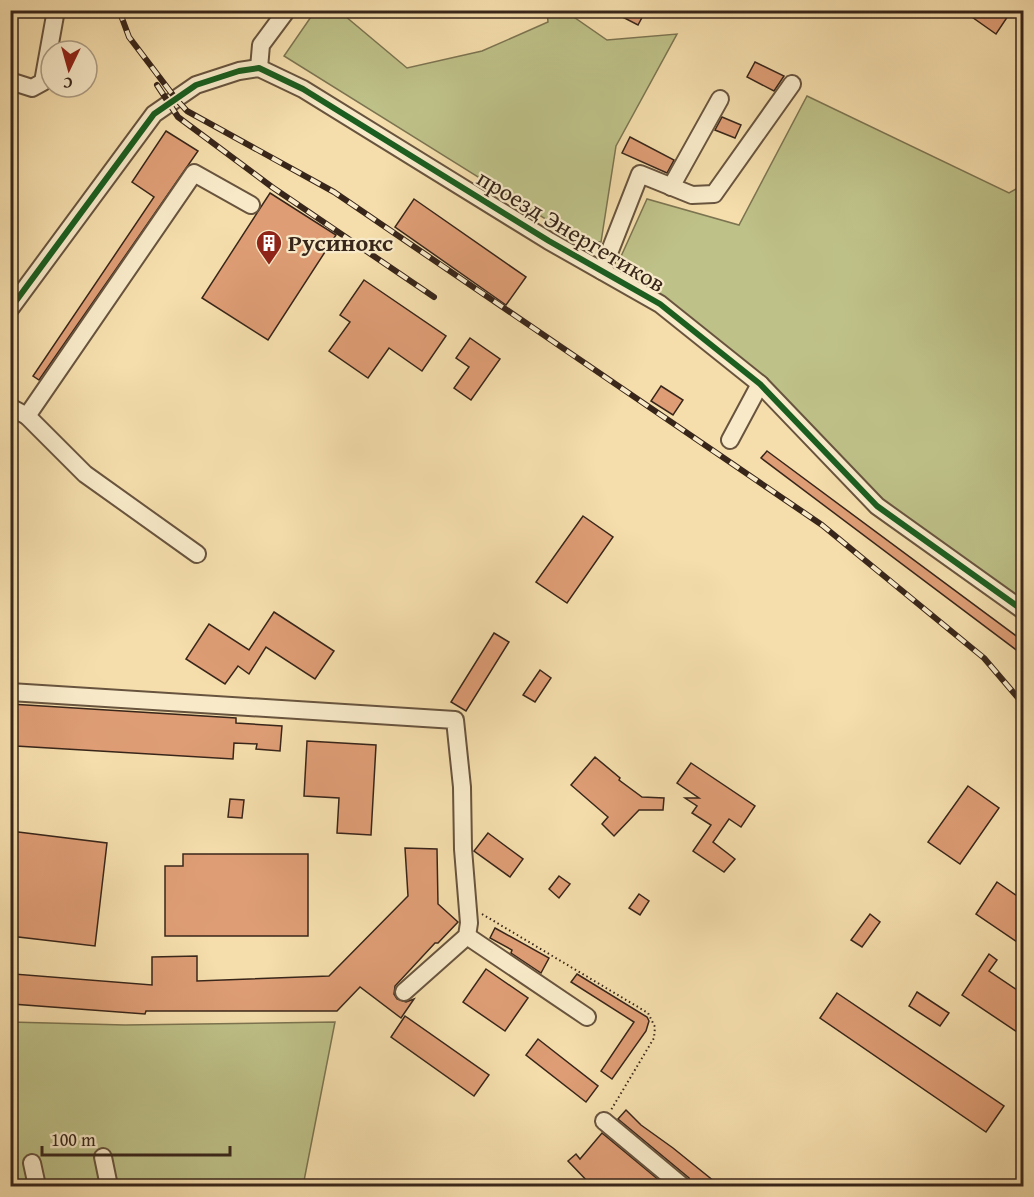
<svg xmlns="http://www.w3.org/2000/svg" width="1034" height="1197" font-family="'Gentium Book Plus',serif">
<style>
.green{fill:#bec188;stroke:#7c7451;stroke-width:1.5}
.building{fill:#de9d75;stroke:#39261a;stroke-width:1.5}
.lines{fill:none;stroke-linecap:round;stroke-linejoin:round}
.minor-casing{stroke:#68543e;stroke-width:20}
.path{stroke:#39261a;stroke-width:2;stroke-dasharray:1.5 3;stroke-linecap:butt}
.minor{stroke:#f8eac9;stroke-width:16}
.rail-casing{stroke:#39261a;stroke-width:6}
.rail{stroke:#f8eac9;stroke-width:4;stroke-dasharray:11;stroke-linecap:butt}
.cycleway-casing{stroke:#f8eac9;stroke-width:10}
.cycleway{stroke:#1b5e20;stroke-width:6}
.labels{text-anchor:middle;stroke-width:4.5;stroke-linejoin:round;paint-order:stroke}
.street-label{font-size:24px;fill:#39261a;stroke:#f8eac9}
.poi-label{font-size:24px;font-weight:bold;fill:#39261a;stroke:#f8eac9;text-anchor:start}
</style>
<rect width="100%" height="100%" fill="#f5deac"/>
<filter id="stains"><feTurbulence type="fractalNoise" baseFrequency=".00333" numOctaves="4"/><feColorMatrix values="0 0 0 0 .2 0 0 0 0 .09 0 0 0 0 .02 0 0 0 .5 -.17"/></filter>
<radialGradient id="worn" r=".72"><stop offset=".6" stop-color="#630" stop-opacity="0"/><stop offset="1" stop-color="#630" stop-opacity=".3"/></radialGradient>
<g class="green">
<polygon points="315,11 339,11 407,68 482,51 548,22 547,11 565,11 607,40 677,34 616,146 601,242 581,241 284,56"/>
<polygon points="807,96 1009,193 1023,185 1023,611 877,506 760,384 660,304 618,263 647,199 739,225"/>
<polygon points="10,1022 125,1025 335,1022 303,1186 11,1186"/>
</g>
<g class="building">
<polygon points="609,10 646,10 638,25"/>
<polygon points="962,10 1012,10 996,34"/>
<polygon points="755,62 784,76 774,91 747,77"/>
<polygon points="722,117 741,125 735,138 715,130"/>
<polygon points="166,131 198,151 39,380 33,376 154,197 132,182"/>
<polygon points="630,137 674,160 667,173 622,153"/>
<polygon points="270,193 336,235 268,340 202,298"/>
<polygon points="414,199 526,277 506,305 395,227"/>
<polygon points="364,280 446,336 422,371 389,348 368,378 329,351 350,322 340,315"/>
<polygon points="470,338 500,359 471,400 454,388 469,367 456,358"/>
<polygon points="661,386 683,400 673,415 651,401"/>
<polygon points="767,451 1023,641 1023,655 761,458"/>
<polygon points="583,516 613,537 567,603 536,582"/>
<polygon points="274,612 334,651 315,679 266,647 249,674 238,666 225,684 186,659 209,624 249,650"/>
<polygon points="494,633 509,642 466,711 451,702"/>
<polygon points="540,670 551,678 535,702 523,695"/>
<polygon points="10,704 236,718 236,723 282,726 280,751 256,749 257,744 234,743 233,759 16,746 16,732 10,732"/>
<polygon points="307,741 376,745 371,835 337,833 339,798 304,796"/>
<polygon points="595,757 620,778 619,780 642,797 664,798 663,810 639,810 614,836 602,824 608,817 571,785"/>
<polygon points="691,763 755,806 741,827 729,819 713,842 735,859 724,872 693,851 711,825 692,813 697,806 685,798 699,798 677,783"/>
<polygon points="968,786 999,808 960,864 928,842"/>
<polygon points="230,799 244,800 242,818 228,817"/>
<polygon points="10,831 107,843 95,946 10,936"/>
<polygon points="488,833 523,859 510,877 474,851"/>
<polygon points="405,848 437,849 438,904 458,922 438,943 435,943 395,986 394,994 397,999 406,1002 414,999 401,1018 360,987 337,1011 146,1011 145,1014 12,1004 14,974 152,985 152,957 197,956 197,981 329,976 408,896"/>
<polygon points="183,854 308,854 308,936 165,936 165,866 183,866"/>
<polygon points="559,876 570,884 559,898 549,889"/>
<polygon points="997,882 1023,900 1023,946 976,914"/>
<polygon points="639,894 649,901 640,915 629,908"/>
<polygon points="870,914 880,922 862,947 851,940"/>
<polygon points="495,928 549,958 541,973 511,953 512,950 490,938"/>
<polygon points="989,954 997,960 989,971 1023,994 1023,1036 962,995"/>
<polygon points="486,969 528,998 505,1031 463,1002"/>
<polygon points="577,974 647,1017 649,1021 646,1031 612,1079 601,1071 634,1022 571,982"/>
<polygon points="917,992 949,1013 940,1026 909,1006"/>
<polygon points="837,993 1004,1106 986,1132 820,1018"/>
<polygon points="405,1016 489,1075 474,1096 391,1037"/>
<polygon points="538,1039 598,1086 586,1102 526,1055"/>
<polygon points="626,1110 641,1125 673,1148 720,1186 692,1186 689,1178 618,1119"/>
<polygon points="602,1133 666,1186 592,1186 568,1161 576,1154 580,1159"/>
</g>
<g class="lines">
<g class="minor-casing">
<g id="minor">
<polyline points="259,68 261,45 287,10"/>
<polyline points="10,81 32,88 43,82 56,10"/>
<polyline points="671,187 720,99"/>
<polyline points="602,271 640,174 692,195 714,194 792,84"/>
<polyline points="10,309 154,114 196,85 239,71 259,68 303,89 549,241 660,304 760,384 877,506 1024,611"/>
<polyline points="10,407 27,416 194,173 251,205"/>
<polyline points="27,416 85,474 197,554"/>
<polyline points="730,440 760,384"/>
<polyline points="10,692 455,720 462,787 463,849 469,923 467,936 404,992"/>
<polyline points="467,936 587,1017"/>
<polyline points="604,1121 682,1186"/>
<polyline points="103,1157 109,1186"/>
<polyline points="32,1163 37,1186"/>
</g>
</g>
<polyline class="path" points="482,914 648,1013 655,1027 654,1038 611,1110"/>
<use href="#minor" class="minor"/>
<g class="rail-casing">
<g id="rail">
<polyline points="119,10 129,37 176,99 187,111 334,192 822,525 984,658 1024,705"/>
<polyline points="157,85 178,117 272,187 434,297"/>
</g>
</g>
<use href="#rail" class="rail"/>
<g class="cycleway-casing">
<polyline id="cycleway" points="10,309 154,114 196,85 239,71 259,68 303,89 549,241 660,304 760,384 877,506 1024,611"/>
</g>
<use href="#cycleway" class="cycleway"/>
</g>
<defs>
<g id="building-pin" transform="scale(1.35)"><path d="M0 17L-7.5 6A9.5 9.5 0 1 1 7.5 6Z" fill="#8f2418" stroke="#f8eac9"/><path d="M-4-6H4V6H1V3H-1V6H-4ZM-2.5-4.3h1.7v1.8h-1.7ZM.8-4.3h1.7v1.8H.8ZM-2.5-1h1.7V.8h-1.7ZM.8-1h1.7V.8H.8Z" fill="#fff"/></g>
</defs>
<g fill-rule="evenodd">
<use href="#building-pin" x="269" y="243"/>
</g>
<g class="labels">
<g class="street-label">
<text transform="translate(571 231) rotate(31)" y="8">проезд Энергетиков</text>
</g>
<g class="poi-label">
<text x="288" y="251">Русинокс</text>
</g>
</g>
<rect width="1034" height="1197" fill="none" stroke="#f5deac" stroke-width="36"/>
<rect x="12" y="12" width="1010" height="1173" fill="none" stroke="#39261a" stroke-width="3"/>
<rect x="18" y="18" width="998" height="1161" fill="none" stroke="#39261a" stroke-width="1.5"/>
<g transform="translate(69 69) rotate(185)"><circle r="28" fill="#f8eac9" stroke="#ac9c83" stroke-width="1.5"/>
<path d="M0-4.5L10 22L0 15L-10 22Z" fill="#8f2418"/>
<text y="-9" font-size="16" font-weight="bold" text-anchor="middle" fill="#39261a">С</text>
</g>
<path d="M42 1146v9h188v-9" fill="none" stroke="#39261a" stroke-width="3"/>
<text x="51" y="1146" font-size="18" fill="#39261a" stroke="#f8eac9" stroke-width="4.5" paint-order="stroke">100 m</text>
<rect width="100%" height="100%" filter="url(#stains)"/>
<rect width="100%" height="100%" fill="url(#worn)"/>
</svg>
